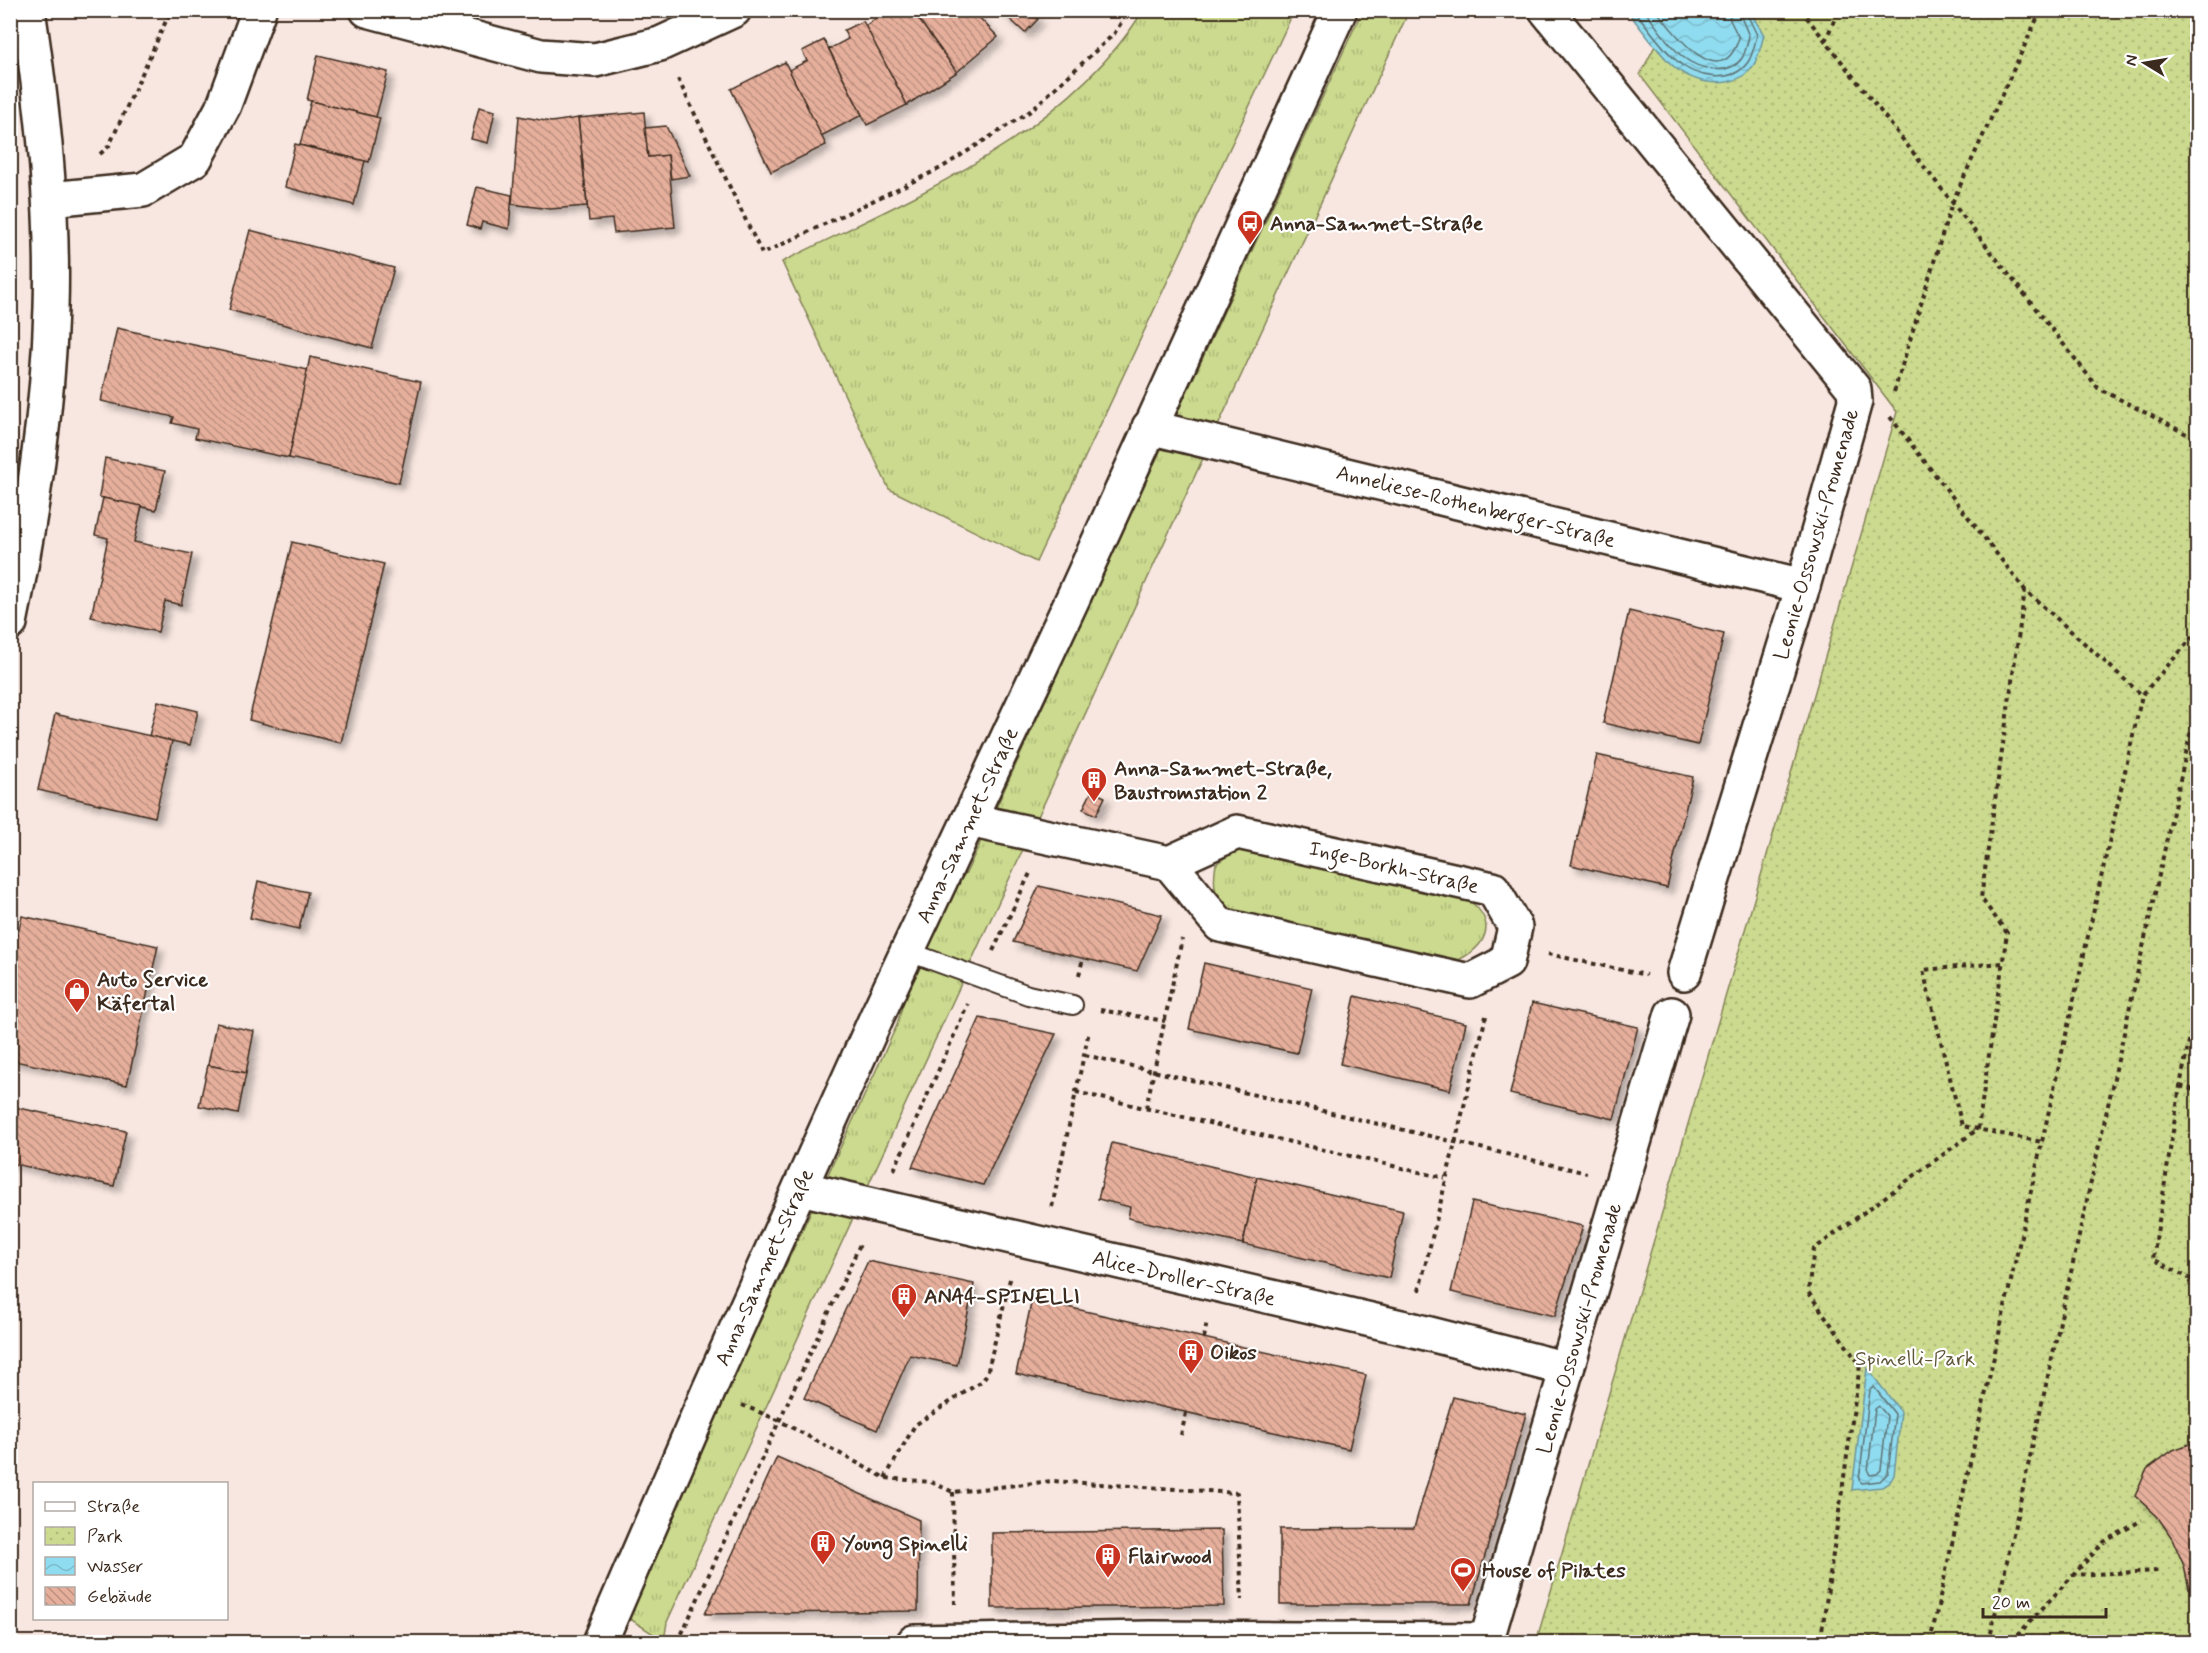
<svg xmlns="http://www.w3.org/2000/svg" width="2208" height="1653" font-family="Mynerve,sans-serif">
<style>
.grass{fill:url(#grass-tufts);stroke:#838256;stroke-width:1.5}
.park{fill:url(#park-dots);stroke:#838256;stroke-width:1.5}
.water{fill:url(#water-waves);stroke:#6d949b;stroke-width:1.5}
.lines{fill:none;stroke-linecap:round;stroke-linejoin:round}
.shore{stroke:#5d7172;stroke-width:1.5}
.building{fill:url(#building-back-hatch);stroke:#3b2a1e;stroke-width:1.5;filter:url(#shadow)}
.service-casing{stroke:#3b2a1e;stroke-width:22}
.minor-casing{stroke:#3b2a1e;stroke-width:38}
.path{stroke:#3b2a1e;stroke-width:4;stroke-dasharray:4.5 4.5;stroke-linecap:butt}
.service{stroke:#fff;stroke-width:18}
.minor{stroke:#fff;stroke-width:33}
.labels{text-anchor:middle;stroke-width:4.5;stroke-linejoin:round;paint-order:stroke}
.poi-label{font-size:21px;font-weight:bold;fill:#3b2a1e;stroke:#fff;text-anchor:start}
.street-label{font-size:21px;fill:#3b2a1e;stroke:#fff}
.park-label{font-size:21px;fill:#5f563a;stroke:#fff}
</style>
<defs>
<pattern id="grass-tufts" width="24" height="20" patternUnits="userSpaceOnUse" patternTransform="scale(1.5)"><rect width="24" height="20" fill="#cbda8e"/><path d="M3 7l-1-3M5 7V3M7 7l1-3M15 17l-1-3M17 17v-4M19 17l1-3" fill="none" stroke="#afbb7a"/></pattern>
<pattern id="park-dots" width="8" height="8" patternUnits="userSpaceOnUse" patternTransform="scale(1.5)"><rect width="8" height="8" fill="#cbda8e"/><path d="M2 2h.1M6 6h.1" fill="none" stroke="#afbb7a" stroke-width="1.8" stroke-linecap="round"/></pattern>
<pattern id="water-waves" width="16" height="10" patternUnits="userSpaceOnUse" patternTransform="scale(1.5)"><rect width="16" height="10" fill="#8fdbef"/><path d="M0 5q4-4 8 0t8 0" fill="none" stroke="#7cbccc"/></pattern>
<pattern id="building-back-hatch" width="6" height="6" patternUnits="userSpaceOnUse" patternTransform="scale(1.5)"><rect width="6" height="6" fill="#e6af9c"/><path d="M-1 5l2 2M0 0l6 6M5-1l2 2" fill="none" stroke="#bc8f7f"/></pattern>
<filter id="shadow"><feDropShadow dx="5.5" dy="5.5" stdDeviation="3" flood-color="#0004"/></filter>
</defs>
<rect width="100%" height="100%" fill="#f8e7e1"/>
<filter id="ink" filterUnits="userSpaceOnUse"><feTurbulence type="fractalNoise" baseFrequency=".0167" numOctaves="2"/><feDisplacementMap in="SourceGraphic" scale="12" xChannelSelector="R" yChannelSelector="G"/><feConvolveMatrix kernelMatrix="1 2 1 2 8 2 1 2 1" color-interpolation-filters="sRGB"/></filter>
<g filter="url(#ink)">
<g class="grass">
<path d="M1143,11H1294L1036,562L889,489L782,262C910,198 1064,137 1143,11Z"/>
<path d="M1362,11H1409L667,1622L664,1641L624,1615L897,1025C909,977 937,910 967,871Z"/>
<path d="M1237,849L1467,899C1500,923 1486,948 1454,962L1233,912C1214,898 1212,886 1216,864Z"/>
</g>
<polygon class="park" points="1673,11 2197,11 2197,1642 1536,1642 1897,412 1640,75"/>
<g class="water">
<path d="M1627,11H1750L1764,35C1761,44 1759,58 1753,66C1735,92 1692,85 1671,64C1655,48 1641,28 1627,11Z"/>
<polygon points="1867,1368 1901,1412 1894,1475 1890,1482 1882,1487 1852,1490"/>
</g>
<g class="lines">
<g class="shore">
<path d="M1634,10C1648,27 1661,47 1677,61C1695,78 1732,85 1748,62C1753,55 1755,43 1757,35L1745,10"/>
<path d="M1644,10C1656,25 1668,45 1683,57C1698,69 1729,77 1742,58C1746,52 1747,43 1749,36L1738,10"/>
<path d="M1656,10C1674,33 1721,96 1739,38L1730,20L1729,10"/>
<polygon points="1874,1387 1895,1414 1888,1473 1880,1481 1862,1483 1859,1480 1870,1390"/>
<polygon points="1879,1406 1887,1416 1881,1470 1877,1474 1870,1475 1868,1471 1875,1409"/>
</g>
</g>
<g class="building">
<polygon points="888,10 912,10 957,72 907,105 865,26"/>
<polygon points="912,10 972,10 998,37 957,72"/>
<polygon points="1000,10 1028,10 1038,19 1025,33"/>
<polygon points="863,21 907,105 867,125 829,49 848,39 844,30"/>
<polygon points="824,40 862,115 821,136 789,70 807,61 802,51"/>
<polygon points="318,55 388,72 376,117 307,100"/>
<polygon points="785,62 826,145 771,172 731,89"/>
<polygon points="311,101 380,118 369,162 300,145"/>
<polygon points="479,107 495,111 488,143 471,139"/>
<polygon points="644,112 648,157 668,155 675,227 614,233 612,219 589,221 578,118"/>
<polygon points="519,116 551,122 578,118 587,206 550,209 512,204"/>
<polygon points="666,126 690,176 671,179 668,155 648,157 645,128"/>
<polygon points="295,144 365,161 354,205 285,187"/>
<polygon points="477,187 512,195 509,229 482,222 480,229 467,225"/>
<polygon points="250,230 394,268 372,348 229,310"/>
<polygon points="117,328 308,370 289,458 195,438 197,429 172,423 174,417 101,401"/>
<polygon points="310,357 421,382 399,483 289,458"/>
<polygon points="105,458 165,471 156,510 99,497"/>
<polygon points="103,498 142,506 134,542 192,554 181,605 165,601 158,632 91,617 108,538 95,535"/>
<polygon points="292,542 384,564 341,743 249,720"/>
<polygon points="1629,611 1724,634 1698,745 1603,723"/>
<polygon points="158,701 198,711 190,745 149,736"/>
<polygon points="55,714 172,741 155,817 38,790"/>
<polygon points="1597,755 1693,777 1667,888 1571,865"/>
<polygon points="1092,791 1105,797 1096,815 1083,809"/>
<polygon points="258,881 308,892 299,929 250,918"/>
<polygon points="1039,886 1162,915 1137,971 1013,942"/>
<polygon points="22,916 158,946 127,1085 10,1060 10,969"/>
<polygon points="1204,963 1312,988 1297,1053 1189,1029"/>
<polygon points="1355,996 1466,1023 1450,1090 1340,1064"/>
<polygon points="1532,1003 1638,1027 1614,1119 1510,1094"/>
<polygon points="980,1018 1056,1034 983,1185 912,1167"/>
<polygon points="216,1023 254,1031 246,1073 208,1065"/>
<polygon points="208,1065 246,1073 238,1114 199,1106"/>
<polygon points="10,1106 126,1131 114,1186 10,1163"/>
<polygon points="1112,1143 1257,1177 1243,1244 1128,1218 1130,1207 1098,1199"/>
<polygon points="1257,1177 1403,1211 1389,1278 1243,1244"/>
<polygon points="1472,1202 1583,1226 1555,1316 1451,1292"/>
<polygon points="868,1261 974,1284 957,1365 910,1355 877,1430 804,1398"/>
<polygon points="1032,1299 1366,1375 1349,1449 1016,1374"/>
<polygon points="1453,1397 1526,1414 1471,1604 1280,1604 1280,1529 1414,1528"/>
<polygon points="2198,1441 2198,1590 2189,1589 2184,1566 2172,1538 2157,1516 2135,1496 2147,1469 2173,1450"/>
<polygon points="777,1457 919,1520 918,1611 705,1614"/>
<polygon points="1222,1530 1224,1606 992,1608 992,1533"/>
</g>
<g class="lines">
<g class="service-casing">
<polyline id="service" points="909,952 1028,995 1073,1005"/>
</g>
<g class="minor-casing">
<g id="minor">
<polyline points="367,10 541,56 595,60 660,44 734,10"/>
<polyline points="1546,10 1854,389 1855,401 1803,586 1684,973"/>
<polyline points="50,199 143,190 195,159 224,105 259,10"/>
<polyline points="1149,427 1803,586"/>
<path d="M10,623C31,519 48,415 51,308C54,208 43,109 28,10"/>
<polyline points="969,820 1169,863 1237,832 1493,889 1515,927 1507,962 1470,981 1220,925 1169,863"/>
<polyline points="800,1188 1410,1329 1567,1369"/>
<polyline points="600,1642 709,1390 877,1016 1073,598 1340,10"/>
<polyline points="914,1642 1150,1638 1487,1640"/>
<polyline points="1486,1642 1672,1014"/>
</g>
</g>
<g class="path">
<polyline points="1801,10 2098,388 2198,440"/>
<polyline points="1825,41 1839,10"/>
<polyline points="678,79 762,254 941,168 1029,112 1114,34 1129,10"/>
<polyline points="100,154 109,146 171,10"/>
<polyline points="1894,392 1952,203 2041,10"/>
<polyline points="1890,417 2025,590 2142,695 2198,631"/>
<polyline points="993,951 1031,871"/>
<polyline points="1548,954 1646,975"/>
<polyline points="2002,963 1923,970 1962,1126 2042,1142"/>
<polyline points="1079,975 1083,958"/>
<polyline points="2198,996 2180,1086 2153,1259 2198,1283"/>
<polyline points="1100,1010 1165,1021"/>
<polyline points="1085,1055 1587,1173"/>
<polyline points="2180,1086 2198,1091"/>
<polyline points="1076,1092 1089,1031"/>
<polyline points="1146,1108 1182,939"/>
<polyline points="894,1170 968,1004"/>
<polyline points="1052,1207 1076,1092 1445,1178"/>
<polyline points="1419,1291 1486,1016"/>
<polyline points="1204,1338 1207,1321"/>
<polyline points="742,1405 778,1420 885,1478 931,1482 953,1492 1053,1481 1237,1493 1242,1600"/>
<polyline points="1181,1435 1186,1413"/>
<polyline points="885,1478 915,1425 982,1381 987,1374 1011,1275"/>
<polyline points="953,1492 955,1604"/>
<polyline points="2072,1575 2158,1571"/>
<polyline points="1821,1638 1860,1365 1808,1292 1814,1249 1978,1129 2007,933 1981,898 2025,590"/>
<polyline points="1526,1640 1931,1638"/>
<polyline points="678,1642 861,1242"/>
<polyline points="1930,1642 2142,695"/>
<polyline points="1989,1642 2198,699"/>
<polyline points="2011,1642 2104,1542 2142,1520"/>
</g>
<use href="#service" class="service"/>
<use href="#minor" class="minor"/>
</g>
</g>
<defs>
<g id="bus-pin" transform="scale(1.35)"><path d="M0 17L-7.5 6A9.5 9.5 0 1 1 7.5 6Z" fill="#c8321e" stroke="#fff"/><path d="M-5-6H5V4H4V6H2V4H-2V6H-4V4H-5ZM-3.5-4V0h7V-4ZM-3.5 1.2v1.5H-2V1.2ZM2 1.2v1.5H3.5V1.2Z" fill="#fff"/></g>
<g id="building-pin" transform="scale(1.35)"><path d="M0 17L-7.5 6A9.5 9.5 0 1 1 7.5 6Z" fill="#c8321e" stroke="#fff"/><path d="M-4-6H4V6H1V3H-1V6H-4ZM-2.5-4.3h1.7v1.8h-1.7ZM.8-4.3h1.7v1.8H.8ZM-2.5-1h1.7V.8h-1.7ZM.8-1h1.7V.8H.8Z" fill="#fff"/></g>
<g id="shop-pin" transform="scale(1.35)"><path d="M0 17L-7.5 6A9.5 9.5 0 1 1 7.5 6Z" fill="#c8321e" stroke="#fff"/><path d="M-5-2.5h2.3a2.7 3.5 0 0 1 5.4 0H5L5.5 6h-11ZM-1.5-2.5h3a1.5 2.3 0 0 0-3 0Z" fill="#fff"/></g>
<g id="stadium-pin" transform="scale(1.35)"><path d="M0 17L-7.5 6A9.5 9.5 0 1 1 7.5 6Z" fill="#c8321e" stroke="#fff"/><path d="M0-5a6.5 5 0 1 0 0 10a6.5 5 0 1 0 0-10ZM-3.5-1.8h7v3.6h-7Z" fill="#fff"/></g>
</defs>
<g fill-rule="evenodd">
<use href="#bus-pin" x="1250" y="223"/>
<use href="#building-pin" x="1094" y="780"/>
<use href="#shop-pin" x="77" y="991"/>
<use href="#building-pin" x="904" y="1296"/>
<use href="#building-pin" x="1191" y="1352"/>
<use href="#building-pin" x="823" y="1543"/>
<use href="#building-pin" x="1108" y="1556"/>
<use href="#stadium-pin" x="1463" y="1570"/>
</g>
<g class="labels">
<g class="poi-label">
<text x="1270" y="230">Anna-Sammet-Straße</text>
<text x="1114" y="775">Anna-Sammet-Straße,<tspan x="1114" dy="24">Baustromstation 2</tspan></text>
<text x="97" y="986">Auto Service<tspan x="97" dy="24">Käfertal</tspan></text>
<text x="924" y="1303">ANA4-SPINELLI</text>
<text x="1210" y="1359">Oikos</text>
<text x="842" y="1550">Young Spinelli</text>
<text x="1128" y="1563">Flairwood</text>
<text x="1482" y="1577">House of Pilates</text>
</g>
<g class="street-label">
<text transform="translate(1476 506) rotate(14)" y="7">Anneliese-Rothenberger-Straße</text>
<text transform="translate(1816 534) rotate(-74)" y="7">Leonie-Ossowski-Promenade</text>
<text transform="translate(967 825) rotate(-65)" y="7">Anna-Sammet-Straße</text>
<text transform="translate(1394 867) rotate(13)" y="7">Inge-Borkh-Straße</text>
<text transform="translate(764 1267) rotate(-66)" y="7">Anna-Sammet-Straße</text>
<text transform="translate(1184 1278) rotate(13)" y="7">Alice-Droller-Straße</text>
<text transform="translate(1579 1328) rotate(-74)" y="7">Leonie-Ossowski-Promenade</text>
</g>
<g class="park-label">
<text x="1915" y="1365">Spinelli-Park</text>
</g>
</g>
<rect width="2208" height="1653" fill="none" stroke="#fff" stroke-width="36"/>
<rect x="18" y="18" width="2172" height="1617" fill="none" stroke="#3b2a1e" stroke-width="2" filter="url(#ink)"/>
<rect x="33" y="1482" width="195" height="138" fill="#ffffff" stroke="#b1aaa5" stroke-width="1.5"/>
<rect x="45" y="1502" width="30" height="9" fill="#ffffff" stroke="#b1aaa5" stroke-width="1.5"/>
<text x="87" y="1512" font-size="18" fill="#3b2a1e">Straße</text>
<rect x="45" y="1527" width="30" height="18" fill="url(#park-dots)" stroke="#b1aaa5" stroke-width="1.5"/>
<text x="87" y="1542" font-size="18" fill="#3b2a1e">Park</text>
<rect x="45" y="1557" width="30" height="18" fill="url(#water-waves)" stroke="#b1aaa5" stroke-width="1.5"/>
<text x="87" y="1572" font-size="18" fill="#3b2a1e">Wasser</text>
<rect x="45" y="1587" width="30" height="18" fill="url(#building-back-hatch)" stroke="#b1aaa5" stroke-width="1.5"/>
<text x="87" y="1602" font-size="18" fill="#3b2a1e">Gebäude</text>
<g transform="translate(2145 63) rotate(281)" stroke="#ffffff" stroke-width="4.5" paint-order="stroke">
<path d="M0-4.5L10 22L0 15L-10 22Z" fill="#3b2a1e"/>
<text y="-9" font-size="16" font-weight="bold" text-anchor="middle" fill="#3b2a1e">N</text>
</g>
<path d="M1983 1608v9h123v-9" fill="none" stroke="#3b2a1e" stroke-width="3"/>
<text x="1992" y="1608" font-size="18" fill="#3b2a1e" stroke="#ffffff" stroke-width="4.5" paint-order="stroke">20 m</text>
</svg>
